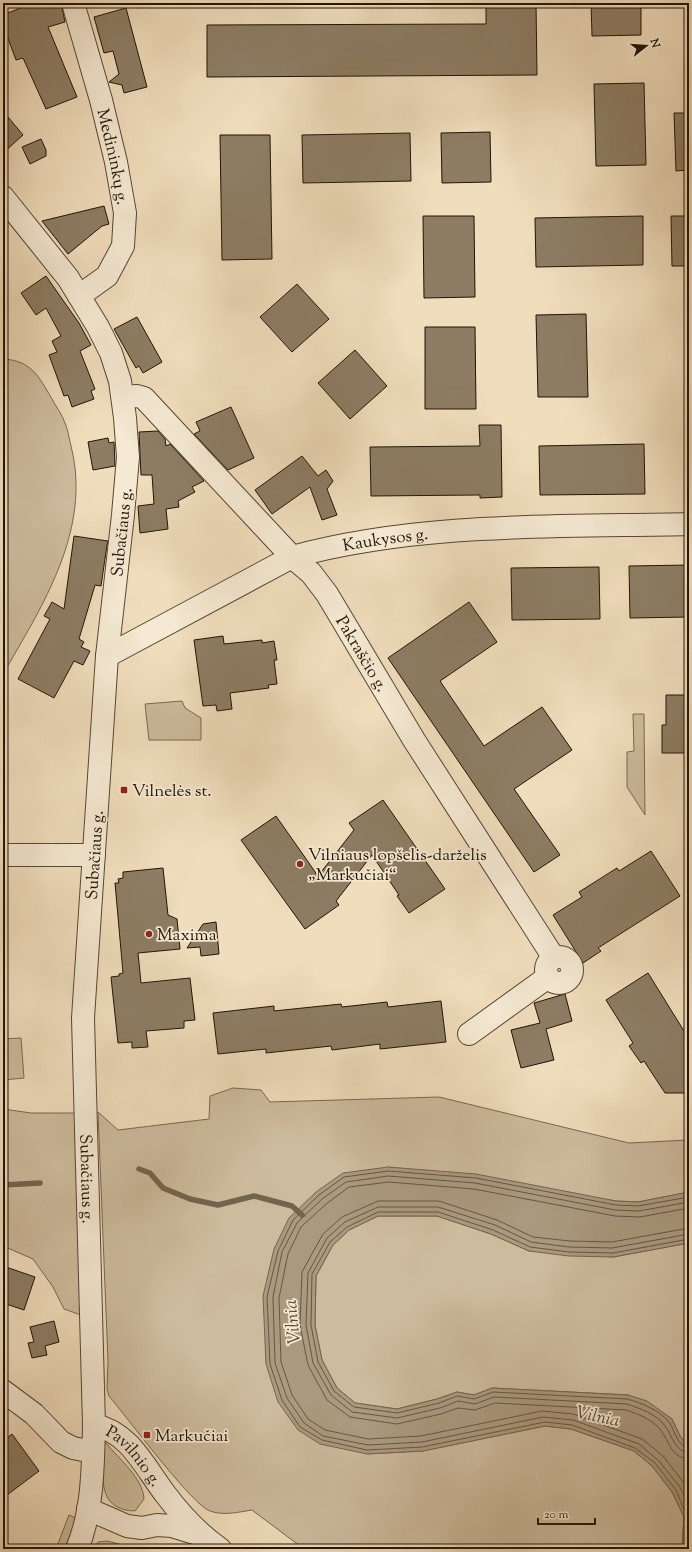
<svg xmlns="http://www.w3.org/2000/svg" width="692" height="1552" font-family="'Sorts Mill Goudy',serif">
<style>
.green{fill:#cdbb9d;stroke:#776851}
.water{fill:#aa997e;stroke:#73644e}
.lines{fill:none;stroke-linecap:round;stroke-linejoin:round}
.shore{stroke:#665642;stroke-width:1}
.stream{stroke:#73644e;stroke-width:5.5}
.building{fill:#8d7d64;stroke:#211405}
.minor-casing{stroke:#554633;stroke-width:24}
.minor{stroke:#f5e9d3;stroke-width:22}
.poi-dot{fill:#8f2418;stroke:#f5e9d3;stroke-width:1.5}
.labels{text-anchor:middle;stroke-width:3.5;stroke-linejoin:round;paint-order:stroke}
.street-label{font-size:17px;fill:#211405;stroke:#f5e9d3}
.poi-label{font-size:17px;fill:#211405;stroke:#f5e9d3;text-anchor:start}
.water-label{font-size:18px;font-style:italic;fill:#584935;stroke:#f5e9d3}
</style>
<rect width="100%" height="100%" fill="#f0ddbc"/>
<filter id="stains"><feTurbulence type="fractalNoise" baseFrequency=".005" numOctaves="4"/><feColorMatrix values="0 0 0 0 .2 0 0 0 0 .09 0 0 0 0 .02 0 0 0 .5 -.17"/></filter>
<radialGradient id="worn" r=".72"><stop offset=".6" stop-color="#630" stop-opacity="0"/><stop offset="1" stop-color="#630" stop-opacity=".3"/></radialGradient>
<g class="green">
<path d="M4,359C32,361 39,377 52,399C56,407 62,414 65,423C68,430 69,438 71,446C92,529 43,605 3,674Z"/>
<polygon points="182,701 185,708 201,718 201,740 149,740 145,704"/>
<polygon points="633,714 644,714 645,815 627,787 627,752 634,751"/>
<polygon points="21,1038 24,1078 3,1080 3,1039"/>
<path d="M233,1088L261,1090L270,1102L439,1097L629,1143L689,1140V1192L638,1202L616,1201L388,1167L263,1296L367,1454L423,1451L545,1426L571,1429L634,1451L652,1466L672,1492L684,1517L682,1549H304L252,1510C239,1512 223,1516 210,1511C192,1505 126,1416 109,1396L107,1389L108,1361L98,1112L118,1130L209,1119L210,1096Z"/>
<polygon points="3,1109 31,1113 75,1113 81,1315 64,1309 53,1287 33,1259 3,1246"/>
<polygon points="378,1216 437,1216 491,1234 529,1251 613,1257 689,1243 689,1446 680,1436 672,1419 628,1395 492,1388 474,1395 457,1392 437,1399 397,1409 355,1403 337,1388 322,1360 315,1325 316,1276 333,1245 349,1230"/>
<path d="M104,1443H106C119,1459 143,1478 144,1499L135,1511C104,1510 102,1489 103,1465C103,1458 101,1449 104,1443Z"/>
<polygon points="69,1515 76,1518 65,1549 56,1549"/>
<polygon points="107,1541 119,1544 124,1549 92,1549 98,1542"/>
</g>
<polygon class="water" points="388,1167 476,1174 616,1201 638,1202 689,1192 689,1243 613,1257 569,1256 529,1251 491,1234 437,1216 378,1216 349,1230 333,1245 316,1276 315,1325 322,1360 337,1388 355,1403 397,1409 437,1399 457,1392 474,1395 492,1388 628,1395 647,1401 672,1419 680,1436 689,1446 689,1549 682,1549 684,1517 672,1492 652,1466 634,1451 571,1429 545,1426 423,1451 367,1454 320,1444 298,1430 278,1402 266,1364 263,1296 274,1249 289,1218 316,1192 343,1173"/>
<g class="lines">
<g class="shore">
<polyline points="689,1202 639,1211 615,1210 475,1183 388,1176 346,1182 322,1199 297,1223 282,1252 273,1297 275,1363 287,1398 304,1423 323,1436 368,1445 422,1442 543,1417 573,1420 639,1444 659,1461 680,1487 689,1507"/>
<polyline points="689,1208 640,1217 615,1216 474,1189 389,1182 349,1187 326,1204 301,1227 288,1254 279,1298 281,1362 292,1395 308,1419 325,1430 368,1439 421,1436 542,1411 573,1414 642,1439 663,1456 684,1483 689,1492"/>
<path d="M689,1228L612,1242L570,1241L533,1237L497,1220L439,1201H378L342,1217L323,1234L302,1272L300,1325L308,1365L327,1400L350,1417L397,1424L441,1414L458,1408L475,1410L495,1403L626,1410C638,1414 651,1419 659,1428C669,1439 670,1458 689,1459"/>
<path d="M689,1234L612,1248L569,1247L531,1242L495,1225L438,1207H378L345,1222L327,1238L308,1273L306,1325L313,1363L331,1395L352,1412L397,1418L440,1408L458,1401L475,1404L494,1397L627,1404C639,1408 657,1414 665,1426C672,1435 675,1452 689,1453"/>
<path d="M689,1239L613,1253L569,1252L530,1247L493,1230L438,1212H378L347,1227L330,1242L312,1274L311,1325L318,1362L334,1391L354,1407L397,1413L439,1403L457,1396L474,1399L493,1392L627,1399C642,1403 659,1410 669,1422C675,1430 677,1447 689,1448"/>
<polyline points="687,1549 687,1517 676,1490 655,1463 635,1448 572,1425 545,1422 422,1447 367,1450 322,1440 300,1427 282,1400 270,1364 267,1297 278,1251 293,1220 319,1195 344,1177 388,1171 476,1178 616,1205 638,1206 689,1197"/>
</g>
<g class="stream">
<polyline points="139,1169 150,1173 163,1188 190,1199 218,1205 254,1196 292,1206 302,1215"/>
<polyline points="3,1185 40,1183"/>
</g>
</g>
<g class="building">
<polygon points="21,3 61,3 65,22 48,27 77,97 46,109 23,58 16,60 3,25 3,15 23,7"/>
<polygon points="486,3 536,3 537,75 207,77 207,25 486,24"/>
<polygon points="591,3 641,3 641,35 592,36"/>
<polygon points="126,8 147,87 124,93 122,85 109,82 119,74 113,51 104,53 94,17"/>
<polygon points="644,83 646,165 596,166 594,84"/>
<polygon points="3,111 23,135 3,153"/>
<polygon points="674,113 689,113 689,170 676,171"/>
<polygon points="490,132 491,182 442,183 441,133"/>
<polygon points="410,133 411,181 303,183 302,135"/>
<polygon points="220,135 270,135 272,259 222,260"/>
<polygon points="41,139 46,150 46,156 30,164 22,147"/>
<polygon points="104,206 109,224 102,226 68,254 42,221"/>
<polygon points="423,216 474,216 475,297 424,298"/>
<polygon points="643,216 643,265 536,267 535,218"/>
<polygon points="671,216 689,216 689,266 672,266"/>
<polygon points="46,276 79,323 91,345 80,351 95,389 91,391 94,399 72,407 68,395 64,396 49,355 57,352 52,341 61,336 46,308 36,315 21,293"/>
<polygon points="297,284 329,319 292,352 260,317"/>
<polygon points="586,314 588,397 538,397 536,315"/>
<polygon points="137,317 162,362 143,373 139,366 136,368 114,329"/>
<polygon points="425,327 475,327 476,409 425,409"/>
<polygon points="355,350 387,386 350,419 318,383"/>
<polygon points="231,407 254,458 228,470 194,434 200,431 196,422"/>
<polygon points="479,425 501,425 502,497 480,498 480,495 371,496 370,447 480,446"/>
<polygon points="158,431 165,439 166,446 170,444 204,481 192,487 195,492 178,501 179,507 166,509 168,529 140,533 138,506 154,504 152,475 141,475 139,432"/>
<polygon points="108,438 109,443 114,442 115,466 93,470 88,442"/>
<polygon points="644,444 645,494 540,495 539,446"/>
<polygon points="302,456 318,476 326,470 333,481 327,489 337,515 322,520 310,487 272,514 255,490"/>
<polygon points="74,536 108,541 107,545 101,586 95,585 79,639 84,642 81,647 90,651 83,665 74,661 54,698 18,679 50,619 44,616 52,602 64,609"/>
<polygon points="689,565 689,617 630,618 629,566"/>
<polygon points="599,567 600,619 512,620 511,568"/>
<polygon points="469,602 497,642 440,681 484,746 542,707 572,750 514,789 560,855 534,872 388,658"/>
<polygon points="223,636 224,644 262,640 262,643 274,641 277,660 274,660 277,684 268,685 269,688 230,693 232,709 217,711 216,705 203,706 194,640"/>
<polygon points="666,695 689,695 689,753 662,753 662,725 666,725"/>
<polygon points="383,800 445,889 409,913 397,896 399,895 372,855 336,901 339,905 305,929 241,840 276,816 318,876 354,830 349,823"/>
<polygon points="651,851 680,896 598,948 601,951 583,963 553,915 582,897 579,892 617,868 619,871"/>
<polygon points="163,868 168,915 177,919 180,949 138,953 141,983 190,978 195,1020 184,1021 184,1028 146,1031 148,1047 132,1048 132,1042 118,1043 111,977 119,976 119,974 123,973 115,883 119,883 118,879 123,878 123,872"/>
<polygon points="216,922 219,954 201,956 200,947 187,948 203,924"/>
<polygon points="648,973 689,1039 689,1093 665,1093 644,1061 641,1063 629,1046 633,1043 606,1000"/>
<polygon points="565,994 572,1021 546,1029 554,1060 521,1068 511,1030 540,1023 534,1003"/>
<polygon points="441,1001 446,1042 380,1049 380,1044 332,1050 331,1046 266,1053 266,1049 218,1054 213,1013 274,1006 274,1011 341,1004 342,1007 387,1002 388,1007"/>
<polygon points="3,1266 35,1277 24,1310 3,1303"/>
<polygon points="54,1321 59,1342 45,1346 47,1355 32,1358 28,1343 34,1342 30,1327"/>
<polygon points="12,1434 39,1471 3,1498 3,1441"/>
</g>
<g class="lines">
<g class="minor-casing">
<g id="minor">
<path id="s1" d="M73,3L101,100L116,162L125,213L123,246L107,276L79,296"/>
<path id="s2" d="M3,197L68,278L98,327L111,353L120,381L125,418L128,457L123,515L107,656L83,1018L94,1425C93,1466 93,1511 77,1549"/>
<path id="s3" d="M123,397L137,396L144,398L292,557L311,573L327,594L414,740L554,958"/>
<path id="s4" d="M107,656L292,557C419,522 559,527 689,524"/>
<polyline points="3,855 94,855"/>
<circle cx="559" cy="970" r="13"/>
<polyline points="469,1034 548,977"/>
<polyline points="3,1391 34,1414 61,1442 73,1448 93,1452"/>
<path id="s5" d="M94,1425C130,1432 145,1468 166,1495C181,1515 199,1534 220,1549"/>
<polyline points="88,1509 127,1526 142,1528 157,1525 172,1526 201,1535"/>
</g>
</g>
<use href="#minor" class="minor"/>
</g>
<g class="poi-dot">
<rect x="120" y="786" width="8" height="8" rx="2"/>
<circle cx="300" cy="864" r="4"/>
<circle cx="149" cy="934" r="4"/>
<rect x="143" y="1431" width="8" height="8" rx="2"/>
</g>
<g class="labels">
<g class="street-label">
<text dy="6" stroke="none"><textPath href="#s1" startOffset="159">Medininkų g.</textPath></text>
<text transform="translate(121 532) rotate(-84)" y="6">Subačiaus g.</text>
<text dy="6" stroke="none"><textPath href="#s4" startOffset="305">Kaukysos g.</textPath></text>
<text dy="6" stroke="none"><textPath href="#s3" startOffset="359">Pakraščio g.</textPath></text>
<text transform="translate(94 855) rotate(-86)" y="6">Subačiaus g.</text>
<text dy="6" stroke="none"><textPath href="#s2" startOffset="1020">Subačiaus g.</textPath></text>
<text dy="6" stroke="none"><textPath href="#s5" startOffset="52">Pavilnio g.</textPath></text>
</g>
<g class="poi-label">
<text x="132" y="796">Vilnelės st.</text>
<text x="308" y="860">Vilniaus lopšelis-darželis<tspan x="308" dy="20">„Markučiai“</tspan></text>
<text x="157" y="940">Maxima</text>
<text x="155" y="1441">Markučiai</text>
</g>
<g class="water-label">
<text transform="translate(292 1322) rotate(-96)" y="6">Vilnia</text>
<text transform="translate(598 1416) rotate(12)" y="6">Vilnia</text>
</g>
</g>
<rect width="692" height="1552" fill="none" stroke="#f0ddbc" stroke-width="16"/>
<rect x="4" y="4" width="684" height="1544" fill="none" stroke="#211405" stroke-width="2"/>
<rect x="8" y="8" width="676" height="1536" fill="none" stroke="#211405"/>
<g transform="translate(646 46) rotate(73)" stroke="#f5e9d3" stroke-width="3" paint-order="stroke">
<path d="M0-3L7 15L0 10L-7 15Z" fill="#211405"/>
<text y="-6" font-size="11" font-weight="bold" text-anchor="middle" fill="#211405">N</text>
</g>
<path d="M538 1518v6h57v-6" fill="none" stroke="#211405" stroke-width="2"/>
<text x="544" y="1518" font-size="12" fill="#211405" stroke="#f5e9d3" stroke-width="3" paint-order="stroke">20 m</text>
<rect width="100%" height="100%" filter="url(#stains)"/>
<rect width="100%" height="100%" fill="url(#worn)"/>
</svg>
